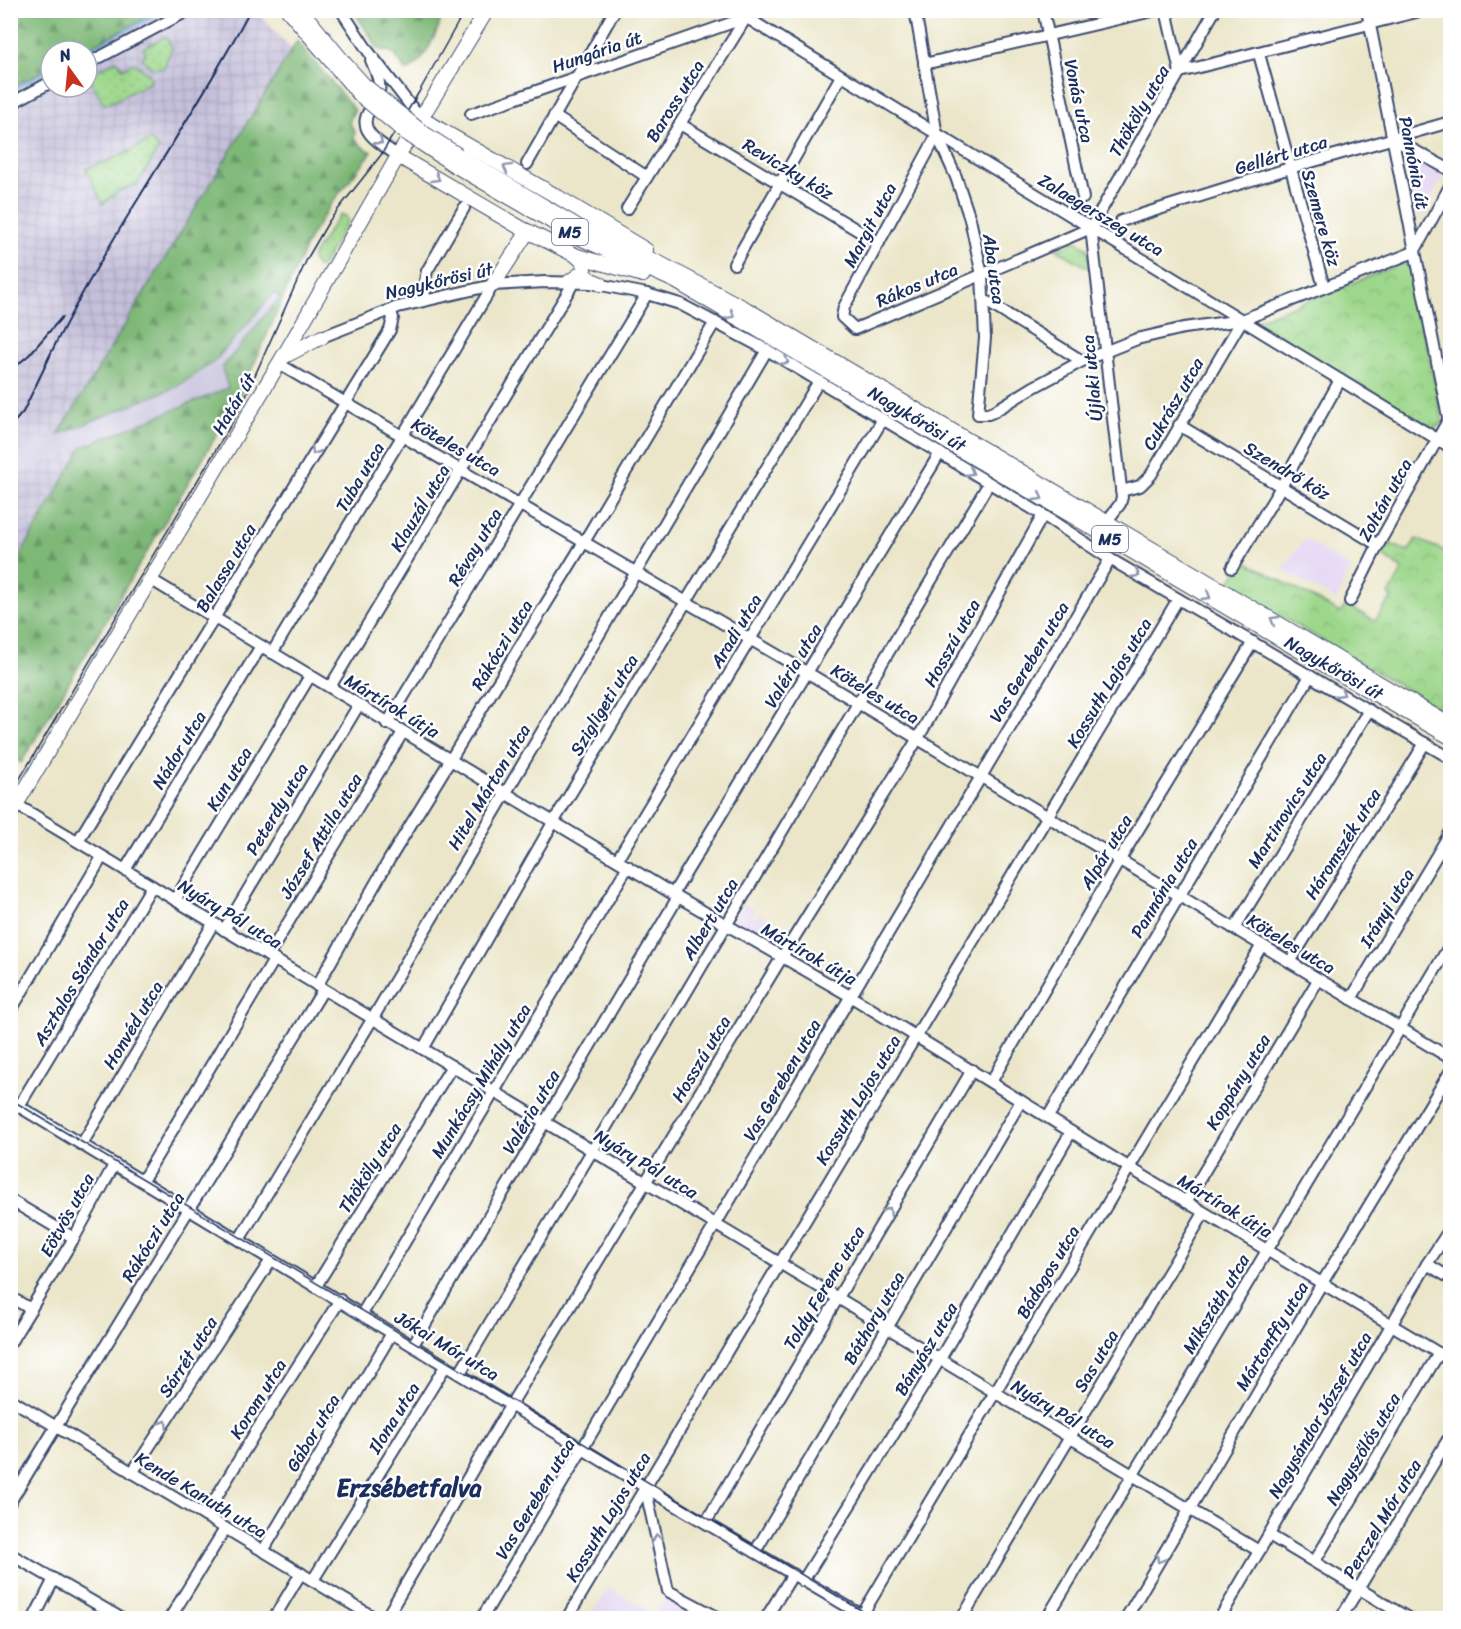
<svg xmlns="http://www.w3.org/2000/svg" width="1461" height="1629" font-family="Sriracha,sans-serif">
<style>
.built{fill:#e2d4f3}
.industrial{fill:url(#industrial-grid)}
.railway{fill:#c5c0da}
.grass{fill:url(#grass-dots);stroke:#5c8374;stroke-width:1.5}
.forest{fill:url(#forest-firs);stroke:#4c746a;stroke-width:1.5}
.park{fill:url(#park-crowns);stroke:#5c8374;stroke-width:1.5}
.lines{fill:none;stroke-linecap:round;stroke-linejoin:round}
.stream{stroke:#74b1e6;stroke-width:2}
.minor-casing{stroke:#3a4a6e;stroke-width:14}
.major-casing{stroke:#3a4a6e;stroke-width:16}
.minor{stroke:#fff;stroke-width:10}
.major{stroke:#fff;stroke-width:14}
.tram{stroke:#1b2f5e;stroke-width:1.5}
.rail{stroke:#1b2f5e;stroke-width:2}
.major-bridge-casing{stroke:#3a4a6e;stroke-width:16;stroke-linecap:butt}
.major-bridge{stroke:#fff;stroke-width:14}
.oneway{stroke:#8d97ae}
.labels{text-anchor:middle;stroke-width:5;stroke-linejoin:round;paint-order:stroke}
.shield{fill:#fff;stroke:#5f6d8e;stroke-width:1.5}
.shield-label{font-size:16px;font-weight:bold;fill:#1b2f5e}
.street-label{font-size:18px;fill:#1b2f5e;stroke:#fff}
.district-label{font-size:24px;font-weight:bold;fill:#1b2f5e;stroke:#fff}
</style>
<defs>
<pattern id="industrial-grid" width="8" height="8" patternUnits="userSpaceOnUse" patternTransform="scale(1.5)"><rect width="8" height="8" fill="#c5c0da"/><path d="M0 4h8M4 0v8" fill="none" stroke="#a9a5be"/></pattern>
<pattern id="grass-dots" width="8" height="8" patternUnits="userSpaceOnUse" patternTransform="scale(1.5)"><rect width="8" height="8" fill="#9dd78b"/><path d="M2 2h.1M6 6h.1" fill="none" stroke="#87b97a" stroke-width="1.8" stroke-linecap="round"/></pattern>
<pattern id="forest-firs" width="22" height="20" patternUnits="userSpaceOnUse" patternTransform="scale(1.5)"><rect width="22" height="20" fill="#7eb877"/><path d="M5 1l3.5 6h-7zM16 11l3.5 6h-7z" fill="#669665"/></pattern>
<pattern id="park-crowns" width="20" height="18" patternUnits="userSpaceOnUse" patternTransform="scale(1.5)"><rect width="20" height="18" fill="#9dd78b"/><path d="M2 6a3 3 0 1 1 6 0M12 15a3 3 0 1 1 6 0" fill="none" stroke="#87b97a"/></pattern>
</defs>
<rect width="100%" height="100%" fill="#fff"/>
<filter id="ink" filterUnits="userSpaceOnUse"><feTurbulence type="fractalNoise" baseFrequency=".0167" numOctaves="2"/><feDisplacementMap in="SourceGraphic" scale="12" xChannelSelector="R" yChannelSelector="G"/><feConvolveMatrix kernelMatrix="1 2 1 2 8 2 1 2 1" color-interpolation-filters="sRGB"/></filter>
<filter id="wash" filterUnits="userSpaceOnUse"><feTurbulence type="fractalNoise" baseFrequency=".008" numOctaves="4" result="noise"/><feDisplacementMap in="SourceGraphic" scale="24" xChannelSelector="R" yChannelSelector="G"/><feGaussianBlur stdDeviation="1.35" result="paint"/><feColorMatrix in="noise" values="0 0 0 0 0 0 0 0 0 0 0 0 0 0 0 0 0 1.4 0 .05"/><feComposite in="paint" operator="in"/></filter>
<g filter="url(#wash)">
<rect width="100%" height="100%" fill="#ebe6c9"/>
<g class="built">
<polygon points="1406,151 1445,173 1420,218"/>
<polygon points="1305,539 1351,568 1336,600 1282,570"/>
<polygon points="744,903 754,909 751,916 757,919 760,914 771,920 768,926 773,929 777,923 788,930 778,947 734,921"/>
<polygon points="609,1587 655,1615 668,1594 708,1618 590,1618"/>
</g>
<g class="industrial">
<polygon points="160,11 260,11 258,13 292,50 58,435 11,454 10,88 51,67 51,87 87,87 87,51 82,51"/>
<polygon points="82,447 11,572 11,475"/>
</g>
<polygon class="railway" points="274,293 280,297 222,368 228,388 11,475 11,454 130,406 215,361"/>
<g class="grass">
<polygon points="166,36 172,48 164,68 152,68 141,58 146,55 143,48"/>
<polygon points="117,60 123,69 133,63 150,75 151,82 110,103 104,104 88,75"/>
<polygon points="150,140 159,148 138,184 119,191 103,204 86,169 125,154"/>
<polygon points="341,215 346,216 348,221 323,265 318,268 311,258 336,220"/>
</g>
<g class="forest">
<polygon points="10,11 11,10 160,11 82,51 51,51 51,67 11,88"/>
<path d="M354,11H443C440,27 423,68 405,71L394,53L378,49Z"/>
<polygon points="297,41 355,110 349,122 355,132 354,138 364,148 372,152 331,204 310,237 240,396 21,763 11,756 11,572 82,447 228,388 222,368 280,297 274,293 215,361 178,386 58,435"/>
</g>
<g class="park">
<polygon points="1076,241 1088,248 1090,269 1056,249"/>
<polygon points="1403,263 1411,268 1443,423 1433,429 1255,321"/>
<polygon points="1416,539 1450,553 1450,687 1438,708 1227,585 1245,561 1340,613 1346,605 1375,621 1392,597 1389,595 1403,569 1381,555 1389,543 1408,552"/>
</g>
<g class="lines">
<g class="stream">
<polyline points="87,51 166,10"/>
<polyline points="10,91 51,70"/>
</g>
</g>
</g>
<g filter="url(#ink)">
<g class="lines">
<g class="minor-casing">
<g id="minor">
<polyline points="341,10 368,51 420,118"/>
<polyline points="734,10 1450,447"/>
<polyline points="915,10 937,135 956,177 970,219 982,275 985,338 978,414 988,414 993,412 1032,388 1082,361 1137,339 1184,328 1242,320 1414,252"/>
<polyline points="1043,10 1083,198"/>
<polyline points="1166,10 1180,72"/>
<polyline points="1367,10 1450,427"/>
<polyline points="1259,54 1324,287"/>
<path d="M371,60C375,70 381,81 379,92C377,101 372,106 368,113C357,133 385,146 398,156"/>
<polyline points="87,64 189,10"/>
<polyline points="924,64 1157,10"/>
<polyline points="1180,72 1424,10"/>
<polyline points="10,104 51,82"/>
<polyline points="471,114 768,10"/>
<polyline points="554,116 647,177"/>
<polyline points="680,124 879,243"/>
<polyline points="937,135 844,307 842,317 855,329 1091,228"/>
<polyline points="1393,139 1450,170"/>
<polyline points="527,164 615,10"/>
<polyline points="627,209 747,16"/>
<polyline points="1121,221 1290,168 1450,122"/>
<polyline points="1091,228 1122,497 1120,504 1107,521"/>
<polyline points="1091,228 1215,10"/>
<polyline points="1414,252 1450,186"/>
<polyline points="734,264 841,76"/>
<polyline points="425,300 424,285 427,271 464,208"/>
<polyline points="984,300 1082,361"/>
<polyline points="322,337 398,307 493,285 545,282 591,283 647,294 680,304 767,350 1043,515 1110,559 1450,758"/>
<polyline points="279,364 808,673 1450,1058"/>
<polyline points="1179,425 1378,545"/>
<polyline points="1121,491 1140,486 1151,475 1242,320"/>
<polyline points="1232,568 1281,487 1340,380"/>
<polyline points="150,579 673,894 850,996 1130,1168 1450,1360"/>
<polyline points="1350,601 1378,545 1450,417"/>
<polyline points="272,653 493,285"/>
<polyline points="330,687 574,282"/>
<polyline points="387,724 647,294"/>
<polyline points="17,805 1259,1551"/>
<polyline points="78,841 390,330 393,318 390,310"/>
<polyline points="617,860 883,419"/>
<polyline points="125,870 261,646"/>
<polyline points="673,894 940,453"/>
<polyline points="175,900 310,676"/>
<polyline points="1234,929 1369,710"/>
<polyline points="224,930 358,706"/>
<polyline points="268,956 403,732"/>
<polyline points="1290,962 1425,743"/>
<polyline points="317,986 389,860 584,542 715,322"/>
<polyline points="1351,999 1450,833"/>
<polyline points="10,1012 102,857"/>
<polyline points="423,1049 554,821 819,381"/>
<polyline points="991,1082 1119,861 1253,642"/>
<polyline points="10,1101 665,1499 867,1618"/>
<polyline points="19,1106 152,886"/>
<polyline points="1048,1117 1310,676"/>
<polyline points="82,1144 213,924"/>
<polyline points="142,1181 274,960"/>
<polyline points="10,1200 74,1238"/>
<polyline points="1186,1202 1318,980"/>
<polyline points="239,1240 373,1018 767,350"/>
<polyline points="1427,1264 1450,1278"/>
<polyline points="316,1286 452,1066"/>
<polyline points="10,1297 31,1309"/>
<polyline points="362,1314 628,866"/>
<polyline points="10,1343 74,1238 114,1165"/>
<polyline points="413,1345 678,897"/>
<polyline points="460,1373 989,483"/>
<polyline points="10,1399 375,1618"/>
<polyline points="132,1473 271,1260"/>
<polyline points="645,1486 668,1591 719,1618"/>
<polyline points="10,1502 323,990"/>
<polyline points="205,1516 255,1433 340,1300"/>
<polyline points="706,1522 972,1070"/>
<polyline points="1269,1535 1408,1618"/>
<polyline points="263,1551 392,1333"/>
<polyline points="755,1552 1021,1101"/>
<polyline points="10,1554 121,1618"/>
<polyline points="1315,1561 1439,1353"/>
<polyline points="313,1580 446,1365"/>
<polyline points="803,1581 940,1359 1071,1132"/>
<polyline points="862,1615 1262,945"/>
<polyline points="34,1618 54,1579"/>
<polyline points="170,1618 225,1529"/>
<polyline points="274,1618 301,1573"/>
<polyline points="386,1618 513,1401 782,957 917,740 1043,515"/>
<path d="M482,1618C694,1267 898,911 1110,559"/>
<polyline points="567,1618 1178,599"/>
<polyline points="766,1618 793,1574"/>
<polyline points="962,1618 1204,1213"/>
<polyline points="1047,1618 1450,945"/>
<polyline points="1126,1618 1322,1283 1450,1072"/>
<polyline points="1220,1618 1427,1264 1450,1229"/>
<polyline points="1341,1618 1450,1436"/>
</g>
</g>
<g class="major-casing">
<g id="major">
<polyline points="288,10 359,94"/>
<polyline points="301,10 346,65 364,85"/>
<polyline points="420,118 558,197 646,250"/>
<polyline points="458,155 579,227 661,264 746,309 1450,725"/>
<polyline points="398,156 521,228 577,256 643,275"/>
<polyline points="454,165 580,238 677,282 1297,649 1450,737"/>
<path d="M577,256L583,262C585,279 585,277 601,284"/>
<polyline points="569,282 583,272"/>
<polyline points="493,285 525,236 530,232"/>
<polyline points="283,357 322,337"/>
<polyline points="10,815 290,345 398,156 487,10"/>
</g>
</g>
<use href="#minor" class="minor"/>
<use href="#major" class="major"/>
<g class="tram">
<polyline points="10,795 239,411 307,259 329,221 381,155 419,92 465,10"/>
<polyline points="10,1099 874,1618"/>
</g>
<g class="rail">
<path d="M46,363C105,240 187,130 250,10"/>
<polyline points="10,371 29,355 62,317"/>
<polyline points="10,427 23,412 50,356"/>
</g>
<g class="major-bridge-casing">
<g id="major-bridge">
<polyline points="364,85 422,132 458,155"/>
<polyline points="359,94 406,133 454,165"/>
</g>
</g>
<use href="#major-bridge" class="major-bridge"/>
</g>
<defs><path id="oneway-chevron" d="M-2-3.5L2.5 0L-2 3.5" fill="none" stroke-width="1.6" stroke-linecap="round" stroke-linejoin="round" transform="scale(1.5)"/></defs>
<g class="oneway">
<use href="#oneway-chevron" transform="translate(379 141) rotate(38)"/>
<use href="#oneway-chevron" transform="translate(507 168) rotate(-151)"/>
<use href="#oneway-chevron" transform="translate(436 178) rotate(30)"/>
<use href="#oneway-chevron" transform="translate(731 315) rotate(31)"/>
<use href="#oneway-chevron" transform="translate(785 361) rotate(31)"/>
<use href="#oneway-chevron" transform="translate(315 451) rotate(121)"/>
<use href="#oneway-chevron" transform="translate(970 472) rotate(31)"/>
<use href="#oneway-chevron" transform="translate(1039 497) rotate(31)"/>
<use href="#oneway-chevron" transform="translate(1136 574) rotate(30)"/>
<use href="#oneway-chevron" transform="translate(1207 596) rotate(31)"/>
<use href="#oneway-chevron" transform="translate(1274 620) rotate(-150)"/>
<use href="#oneway-chevron" transform="translate(1341 693) rotate(30)"/>
<use href="#oneway-chevron" transform="translate(888 1211) rotate(-59)"/>
<use href="#oneway-chevron" transform="translate(164 1424) rotate(-57)"/>
<use href="#oneway-chevron" transform="translate(657 1538) rotate(-101)"/>
<use href="#oneway-chevron" transform="translate(1160 1559) rotate(120)"/>
</g>
</g>
<g class="labels">
<g class="shield">
<rect x="552" y="219" width="36" height="26" rx="4.5"/>
<rect x="1092" y="526" width="36" height="26" rx="4.5"/>
</g>
<g class="shield-label">
<text x="570" y="238">M5</text>
<text x="1110" y="545">M5</text>
</g>
<g class="street-label">
<text transform="translate(597 52) rotate(-19)" y="6">Hungária út</text>
<text transform="translate(675 101) rotate(-58)" y="6">Baross utca</text>
<text transform="translate(1079 101) rotate(78)" y="6">Vonás utca</text>
<text transform="translate(1139 111) rotate(-60)" y="6">Thököly utca</text>
<text transform="translate(1281 155) rotate(-17)" y="6">Gellért utca</text>
<text transform="translate(1414 163) rotate(79)" y="6">Pannónia út</text>
<text transform="translate(788 169) rotate(31)" y="6">Reviczky köz</text>
<text transform="translate(1101 215) rotate(31)" y="6">Zalaegerszeg utca</text>
<text transform="translate(1321 218) rotate(74)" y="6">Szemere köz</text>
<text transform="translate(870 225) rotate(-62)" y="6">Margit utca</text>
<text transform="translate(994 269) rotate(82)" y="6">Aba utca</text>
<text transform="translate(439 281) rotate(-13)" y="6">Nagykőrösi út</text>
<text transform="translate(917 285) rotate(-23)" y="6">Rákos utca</text>
<text transform="translate(1092 378) rotate(-96)" y="6">Újlaki utca</text>
<text transform="translate(234 404) rotate(-59)" y="6">Határ út</text>
<text transform="translate(1173 404) rotate(-60)" y="6">Cukrász utca</text>
<text transform="translate(917 419) rotate(31)" y="6">Nagykőrösi út</text>
<text transform="translate(456 447) rotate(30)" y="6">Köteles utca</text>
<text transform="translate(1287 471) rotate(31)" y="6">Szendrő köz</text>
<text transform="translate(360 477) rotate(-59)" y="6">Tuba utca</text>
<text transform="translate(1385 500) rotate(-61)" y="6">Zoltán utca</text>
<text transform="translate(420 508) rotate(-59)" y="6">Klauzál utca</text>
<text transform="translate(475 547) rotate(-59)" y="6">Révay utca</text>
<text transform="translate(226 568) rotate(-59)" y="6">Balassa utca</text>
<text transform="translate(736 631) rotate(-59)" y="6">Aradi utca</text>
<text transform="translate(952 643) rotate(-61)" y="6">Hosszú utca</text>
<text transform="translate(502 645) rotate(-59)" y="6">Rákóczi utca</text>
<text transform="translate(1029 662) rotate(-59)" y="6">Vas Gereben utca</text>
<text transform="translate(793 666) rotate(-59)" y="6">Valéria utca</text>
<text transform="translate(1334 668) rotate(30)" y="6">Nagykőrösi út</text>
<text transform="translate(1109 683) rotate(-59)" y="6">Kossuth Lajos utca</text>
<text transform="translate(875 694) rotate(31)" y="6">Köteles utca</text>
<text transform="translate(604 705) rotate(-59)" y="6">Szigligeti utca</text>
<text transform="translate(392 706) rotate(31)" y="6">Mártírok útja</text>
<text transform="translate(179 750) rotate(-59)" y="6">Nádor utca</text>
<text transform="translate(229 779) rotate(-59)" y="6">Kun utca</text>
<text transform="translate(489 787) rotate(-59)" y="6">Hitel Márton utca</text>
<text transform="translate(277 809) rotate(-59)" y="6">Peterdy utca</text>
<text transform="translate(1287 810) rotate(-58)" y="6">Martinovics utca</text>
<text transform="translate(321 836) rotate(-59)" y="6">József Attila utca</text>
<text transform="translate(1343 844) rotate(-58)" y="6">Háromszék utca</text>
<text transform="translate(1106 852) rotate(-59)" y="6">Alpár utca</text>
<text transform="translate(1164 888) rotate(-59)" y="6">Pannónia utca</text>
<text transform="translate(1387 908) rotate(-59)" y="6">Irányi utca</text>
<text transform="translate(230 914) rotate(31)" y="6">Nyáry Pál utca</text>
<text transform="translate(710 919) rotate(-59)" y="6">Albert utca</text>
<text transform="translate(1291 944) rotate(31)" y="6">Köteles utca</text>
<text transform="translate(809 954) rotate(30)" y="6">Mártírok útja</text>
<text transform="translate(81 972) rotate(-59)" y="6">Asztalos Sándor utca</text>
<text transform="translate(133 1025) rotate(-59)" y="6">Honvéd utca</text>
<text transform="translate(701 1059) rotate(-59)" y="6">Hosszú utca</text>
<text transform="translate(782 1080) rotate(-60)" y="6">Vas Gereben utca</text>
<text transform="translate(481 1081) rotate(-59)" y="6">Munkácsy Mihály utca</text>
<text transform="translate(1238 1082) rotate(-59)" y="6">Koppány utca</text>
<text transform="translate(858 1100) rotate(-59)" y="6">Kossuth Lajos utca</text>
<text transform="translate(531 1112) rotate(-59)" y="6">Valéria utca</text>
<text transform="translate(646 1164) rotate(31)" y="6">Nyáry Pál utca</text>
<text transform="translate(370 1168) rotate(-58)" y="6">Thököly utca</text>
<text transform="translate(1225 1206) rotate(31)" y="6">Mártírok útja</text>
<text transform="translate(67 1215) rotate(-61)" y="6">Eötvös utca</text>
<text transform="translate(153 1237) rotate(-58)" y="6">Rákóczi utca</text>
<text transform="translate(1048 1272) rotate(-59)" y="6">Bádogos utca</text>
<text transform="translate(824 1288) rotate(-59)" y="6">Toldy Ferenc utca</text>
<text transform="translate(1216 1304) rotate(-59)" y="6">Mikszáth utca</text>
<text transform="translate(874 1318) rotate(-60)" y="6">Báthory utca</text>
<text transform="translate(1272 1336) rotate(-59)" y="6">Mártonffy utca</text>
<text transform="translate(447 1346) rotate(31)" y="6">Jókai Mór utca</text>
<text transform="translate(926 1349) rotate(-59)" y="6">Bányász utca</text>
<text transform="translate(188 1357) rotate(-57)" y="6">Sárrét utca</text>
<text transform="translate(1096 1361) rotate(-59)" y="6">Sas utca</text>
<text transform="translate(258 1399) rotate(-58)" y="6">Korom utca</text>
<text transform="translate(1063 1414) rotate(31)" y="6">Nyáry Pál utca</text>
<text transform="translate(1320 1415) rotate(-60)" y="6">Nagysándor József utca</text>
<text transform="translate(394 1418) rotate(-58)" y="6">Ilona utca</text>
<text transform="translate(313 1433) rotate(-59)" y="6">Gábor utca</text>
<text transform="translate(1363 1449) rotate(-59)" y="6">Nagyszőlős utca</text>
<text transform="translate(201 1495) rotate(31)" y="6">Kende Kanuth utca</text>
<text transform="translate(535 1499) rotate(-59)" y="6">Vas Gereben utca</text>
<text transform="translate(608 1517) rotate(-59)" y="6">Kossuth Lajos utca</text>
<text transform="translate(1382 1519) rotate(-59)" y="6">Perczel Mór utca</text>
</g>
<g class="district-label">
<text x="409" y="1496">Erzsébetfalva</text>
</g>
</g>
<rect width="1461" height="1629" fill="none" stroke="#fff" stroke-width="36"/>
<g transform="translate(69 69) rotate(345)"><circle r="28" fill="#ffffff" stroke="#a4acbf" stroke-width="1.5"/>
<path d="M0-4.5L10 22L0 15L-10 22Z" fill="#c8321e"/>
<text y="-9" font-size="16" font-weight="bold" text-anchor="middle" fill="#1b2f5e">N</text>
</g>
</svg>
